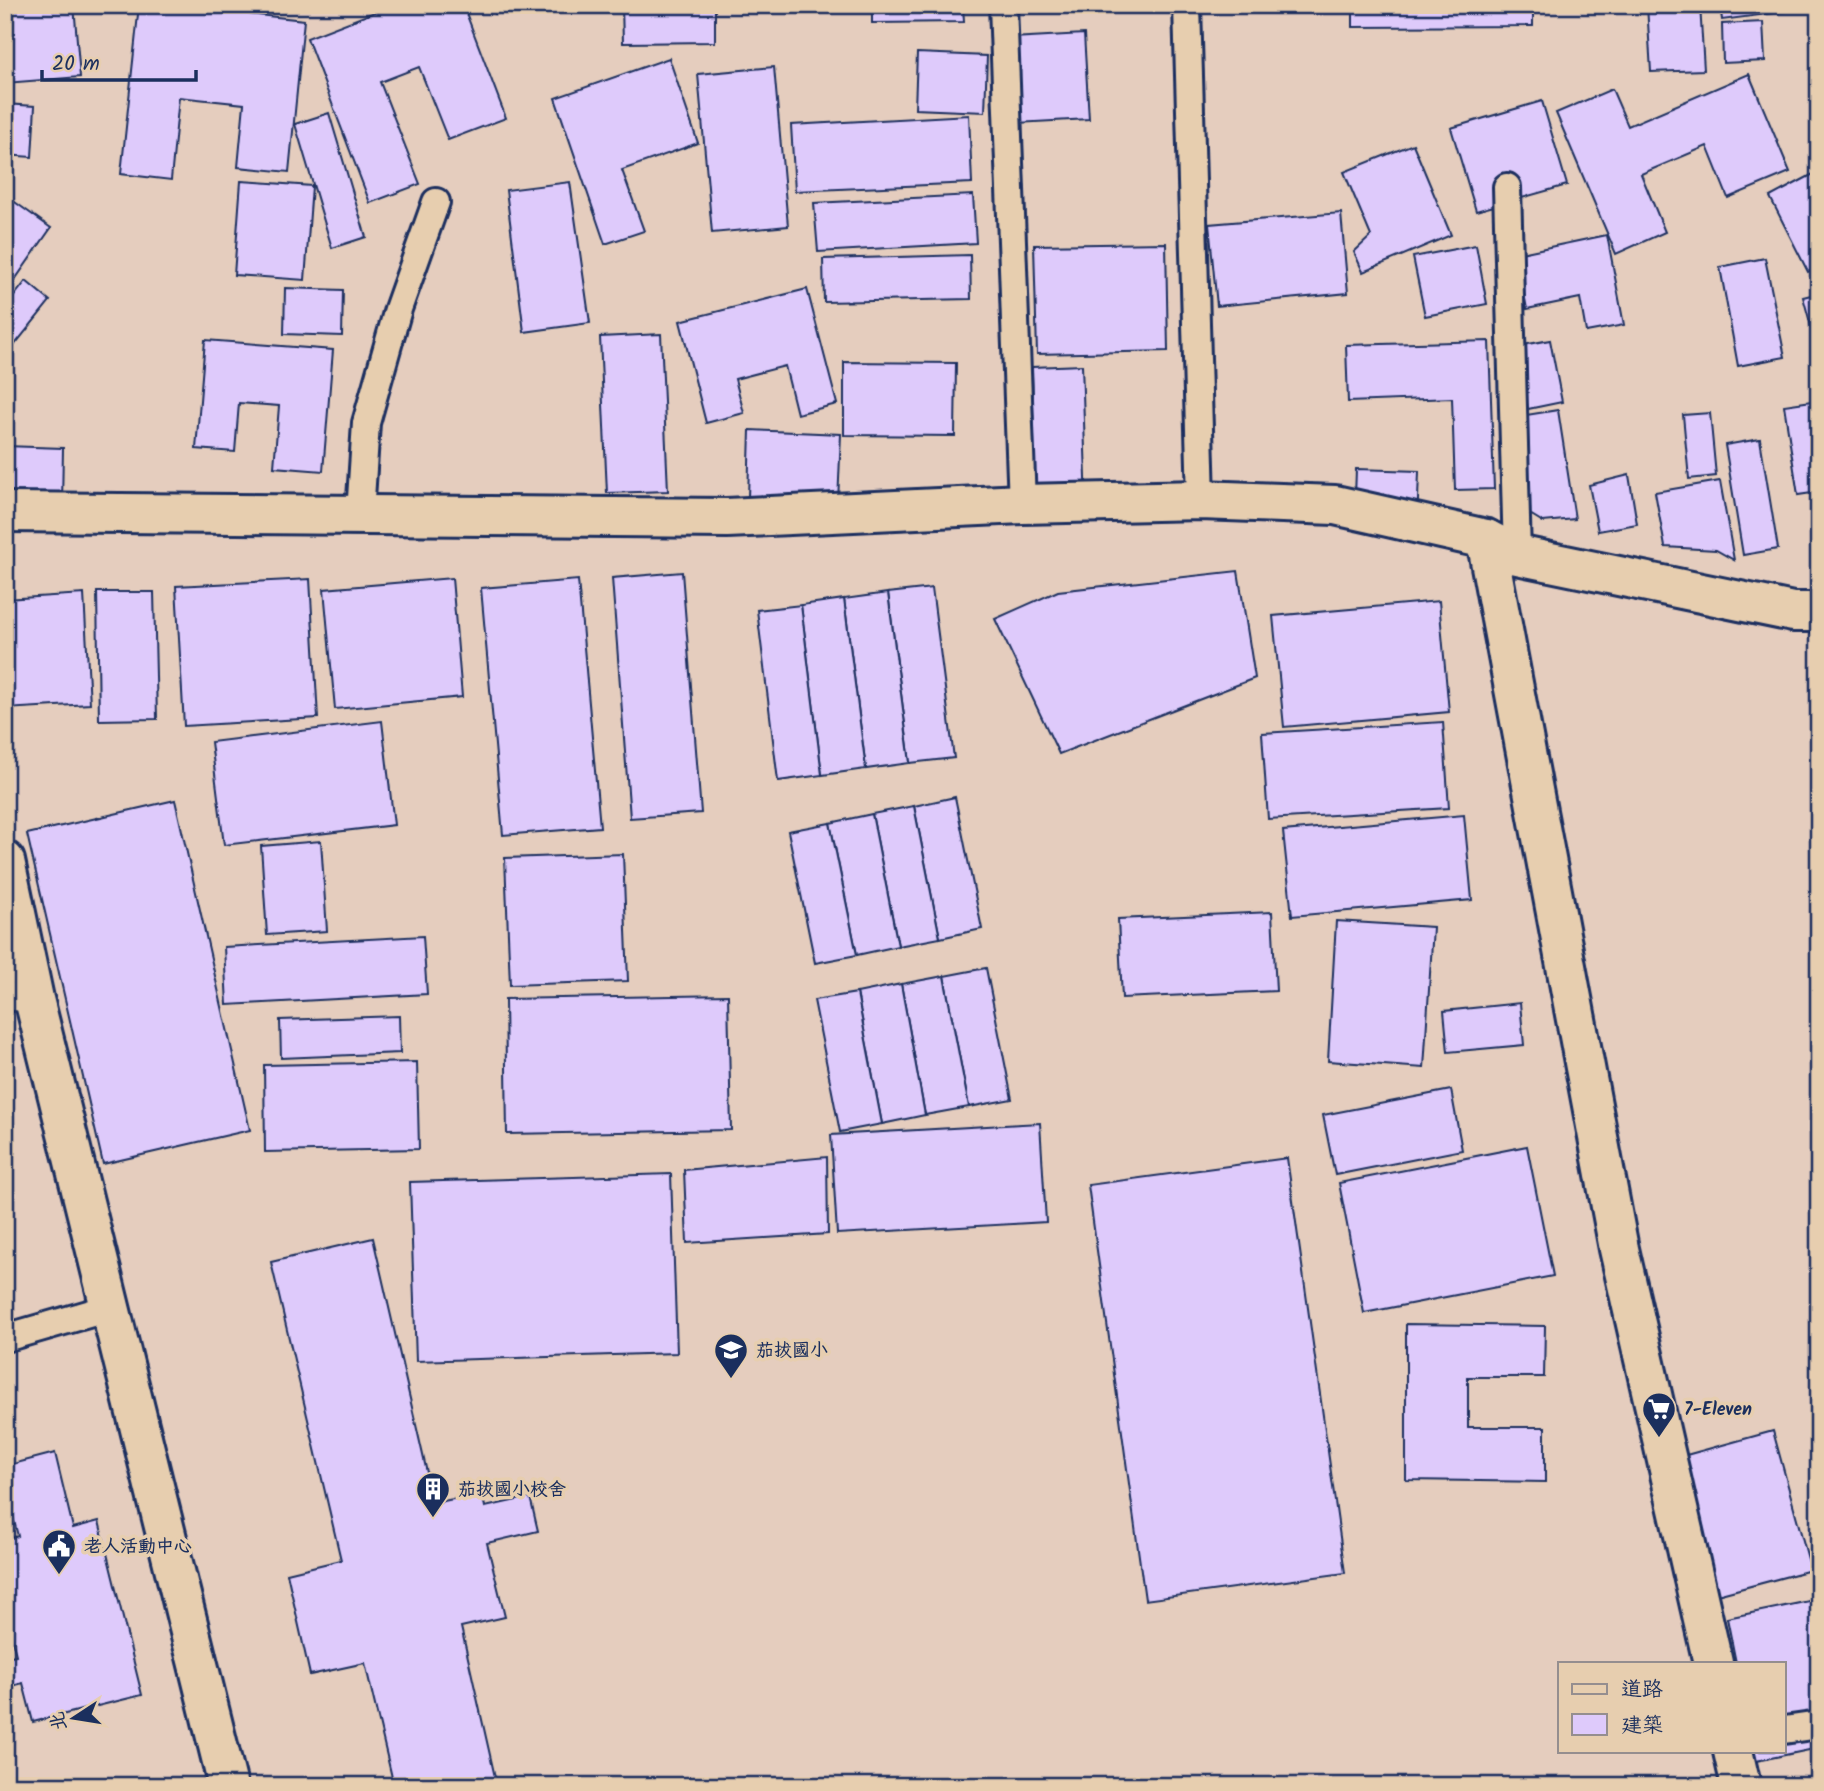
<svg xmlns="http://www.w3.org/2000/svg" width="1824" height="1791" font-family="Kalam,'LXGW WenKai TC',sans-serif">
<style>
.building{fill:#decafb;stroke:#1b2f5e;stroke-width:2}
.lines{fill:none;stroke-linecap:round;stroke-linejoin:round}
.lane-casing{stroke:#1b2f5e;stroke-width:32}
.street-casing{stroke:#1b2f5e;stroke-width:44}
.secondary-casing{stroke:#1b2f5e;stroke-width:44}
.lane{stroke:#e7ceaf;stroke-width:26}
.street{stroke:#e7ceaf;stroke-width:38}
.secondary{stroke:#e7ceaf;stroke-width:38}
.labels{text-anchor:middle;stroke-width:7;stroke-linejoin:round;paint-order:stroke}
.poi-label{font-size:18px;font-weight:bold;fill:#1b2f5e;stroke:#e7ceaf;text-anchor:start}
</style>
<rect width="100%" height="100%" fill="#e5cdbe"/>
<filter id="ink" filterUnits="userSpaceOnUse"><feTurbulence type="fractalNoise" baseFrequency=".0143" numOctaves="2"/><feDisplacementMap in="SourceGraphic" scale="14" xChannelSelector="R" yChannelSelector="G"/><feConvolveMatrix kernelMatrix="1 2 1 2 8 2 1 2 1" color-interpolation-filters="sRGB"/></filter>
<g filter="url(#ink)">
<g class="building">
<polygon points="5,5 74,5 80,77 5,83"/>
<polygon points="139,5 165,5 304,20 289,172 238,167 244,104 179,97 171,180 121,174"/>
<polygon points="393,5 463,5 506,118 448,140 419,67 380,82 420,184 370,203 307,38"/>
<polygon points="493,5 528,5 495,14"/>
<polygon points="622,5 715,5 715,42 623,43"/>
<polygon points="872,5 963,5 964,22 872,23"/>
<polygon points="1353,5 1533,5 1533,26 1353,27"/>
<polygon points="1647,5 1700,5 1704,70 1651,72"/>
<polygon points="1720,5 1819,5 1819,7 1722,20"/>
<polygon points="1763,22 1765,61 1723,63 1722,24"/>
<polygon points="1084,34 1089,119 1017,123 1012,38"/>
<polygon points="917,53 987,56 985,112 915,109"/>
<polygon points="669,58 698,143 622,170 644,231 605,244 555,98"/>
<polygon points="774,67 788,226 712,233 698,74"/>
<polygon points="1749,74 1790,172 1728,198 1707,146 1641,174 1665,232 1616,254 1556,113 1612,89 1628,126"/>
<polygon points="1542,101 1567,185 1476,211 1451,128"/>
<polygon points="5,104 35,106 32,157 5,155"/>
<polygon points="329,113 366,237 332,248 295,124"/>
<polygon points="969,115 972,183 795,191 791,125"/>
<polygon points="1413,144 1451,235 1363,272 1354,252 1371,236 1344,172"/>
<polygon points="1819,171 1819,267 1808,272 1770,197"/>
<polygon points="241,181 312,186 305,280 234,275"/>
<polygon points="570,182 590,323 524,332 506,190"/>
<polygon points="5,195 51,228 5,294"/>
<polygon points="973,195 976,243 818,252 814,203"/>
<polygon points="1341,213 1348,293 1217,306 1209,224"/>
<polygon points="1607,235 1624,325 1586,332 1580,298 1527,309 1516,254"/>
<polygon points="1166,243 1168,351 1037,354 1034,245"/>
<polygon points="1476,245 1487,304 1425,316 1413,257"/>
<polygon points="970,255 971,299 824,302 823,259"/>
<polygon points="1765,258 1785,357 1738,366 1720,267"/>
<polygon points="26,281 50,301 5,357 5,308"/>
<polygon points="285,288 343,290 342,336 284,334"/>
<polygon points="807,289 837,404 797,414 785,366 735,379 744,413 706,423 680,321"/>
<polygon points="1819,293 1819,355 1803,297"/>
<polygon points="661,334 668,491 607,493 600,337"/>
<polygon points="205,340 333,350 323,471 274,467 279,406 239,403 235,452 196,449"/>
<polygon points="1550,340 1562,402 1528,409 1517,346"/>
<polygon points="1489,341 1494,489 1455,490 1452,398 1348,402 1346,345"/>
<polygon points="844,362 956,363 955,436 844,435"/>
<polygon points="1082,365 1087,506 1036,508 1032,367"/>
<polygon points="1819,400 1819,492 1798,495 1784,405"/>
<polygon points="1558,410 1575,519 1543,522 1525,511 1520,416"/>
<polygon points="1710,413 1716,476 1689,479 1683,415"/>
<polygon points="750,430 841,434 838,502 748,498"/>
<polygon points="1760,439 1778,549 1743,555 1725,445"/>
<polygon points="5,446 63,448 62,506 5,504"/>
<polygon points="1356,469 1419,471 1417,528 1354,526"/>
<polygon points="1629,475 1637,524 1598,531 1589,485"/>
<polygon points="1720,481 1734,560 1716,550 1665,547 1655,492"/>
<polygon points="1238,571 1255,678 1059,754 995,619 1058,591"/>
<polygon points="682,572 701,813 630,818 612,578"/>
<polygon points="452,578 462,697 335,709 324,589"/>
<polygon points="310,579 318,718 184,726 176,586"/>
<polygon points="578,580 600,827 503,835 481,588"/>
<polygon points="932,588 954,758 910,763 888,593"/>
<polygon points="97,592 154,592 157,719 99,720"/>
<polygon points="888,593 910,763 866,769 844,599"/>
<polygon points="84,594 90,704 5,709 5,599"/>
<polygon points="844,599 866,769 822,775 801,605"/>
<polygon points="1439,601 1449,712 1284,727 1273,616"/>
<polygon points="801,605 822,775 778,781 757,610"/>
<polygon points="382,721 394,825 224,845 211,742"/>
<polygon points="1443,722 1449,808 1268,819 1262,733"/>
<polygon points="955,797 982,929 940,938 914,806"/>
<polygon points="175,800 250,1130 103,1164 27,834"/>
<polygon points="914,806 940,938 898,946 872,814"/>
<polygon points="872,814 898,946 857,955 830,823"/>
<polygon points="1464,815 1472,900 1292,916 1283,831"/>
<polygon points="830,823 857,955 815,963 788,831"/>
<polygon points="321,841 327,931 267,935 261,846"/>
<polygon points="623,854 628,981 510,985 505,858"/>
<polygon points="1272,912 1276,991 1122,998 1118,919"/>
<polygon points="1336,921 1433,927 1424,1068 1328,1061"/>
<polygon points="423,936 427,994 227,1005 224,947"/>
<polygon points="986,968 1012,1099 969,1107 944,976"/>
<polygon points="944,976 969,1107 925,1115 901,984"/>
<polygon points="901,984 925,1115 882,1124 857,993"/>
<polygon points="1813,986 1819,986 1819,1030"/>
<polygon points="857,993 882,1124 840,1132 814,1000"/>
<polygon points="728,995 731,1130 507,1134 505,999"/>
<polygon points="1520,1003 1524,1045 1448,1052 1444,1011"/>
<polygon points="399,1016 400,1053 281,1058 280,1020"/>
<polygon points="417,1062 419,1149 265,1152 264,1065"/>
<polygon points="1451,1090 1462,1150 1335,1175 1323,1115"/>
<polygon points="1040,1123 1046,1222 837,1234 831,1135"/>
<polygon points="1527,1146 1553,1276 1364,1313 1339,1183"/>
<polygon points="827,1157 828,1234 687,1243 684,1170"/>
<polygon points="1287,1158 1345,1573 1145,1600 1088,1185"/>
<polygon points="671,1174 677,1353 416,1361 410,1182"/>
<polygon points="373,1238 434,1503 482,1493 485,1507 530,1497 538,1531 487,1543 505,1617 461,1627 497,1786 394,1786 365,1663 310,1675 287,1573 341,1560 271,1262"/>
<polygon points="1406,1324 1545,1326 1544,1377 1468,1377 1468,1427 1545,1427 1545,1482 1406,1480"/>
<polygon points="1773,1431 1811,1570 1717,1595 1679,1457"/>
<polygon points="55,1453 73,1528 99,1521 142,1695 33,1722 23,1683 5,1688 5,1657 16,1655 5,1612 5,1540 18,1536 5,1487 5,1466"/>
<polygon points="1819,1599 1819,1748 1756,1761 1754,1751 1784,1751 1784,1663 1736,1663 1727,1618"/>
</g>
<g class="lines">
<g class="lane-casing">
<g id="lane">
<polyline points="1003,5 1022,504"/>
<polyline points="1187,5 1201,500"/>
<polyline points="1507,187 1517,555"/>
<polyline points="360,514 366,423 398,309 436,202"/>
<polyline points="5,996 34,999"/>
<polyline points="5,1338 109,1308"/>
<polyline points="1784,1730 1819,1725"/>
</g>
</g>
<g class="street-casing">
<g id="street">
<polyline points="5,512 727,518 1022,504 1201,500 1335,505 1486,539 1517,555 1793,612 1819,612"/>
<polyline points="1486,539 1619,1249 1713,1663"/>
<polyline points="1733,1751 1741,1786"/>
</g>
</g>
<g class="secondary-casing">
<polyline id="secondary" points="5,861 34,999 228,1786"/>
</g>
<use href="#lane" class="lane"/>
<use href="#street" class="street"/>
<use href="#secondary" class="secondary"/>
</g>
</g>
<defs>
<g id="school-pin" transform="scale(1.75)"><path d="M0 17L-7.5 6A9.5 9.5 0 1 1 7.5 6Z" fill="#1b2f5e" stroke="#e7ceaf"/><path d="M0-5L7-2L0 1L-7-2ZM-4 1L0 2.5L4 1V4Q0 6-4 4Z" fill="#fff"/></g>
<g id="supermarket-pin" transform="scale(1.75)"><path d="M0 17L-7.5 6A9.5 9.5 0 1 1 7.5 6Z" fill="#1b2f5e" stroke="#e7ceaf"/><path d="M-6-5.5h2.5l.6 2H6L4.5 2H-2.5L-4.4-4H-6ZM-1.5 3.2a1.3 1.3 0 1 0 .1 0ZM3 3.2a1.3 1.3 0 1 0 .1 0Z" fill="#fff"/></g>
<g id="building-pin" transform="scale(1.75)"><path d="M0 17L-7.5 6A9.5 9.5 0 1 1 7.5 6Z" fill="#1b2f5e" stroke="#e7ceaf"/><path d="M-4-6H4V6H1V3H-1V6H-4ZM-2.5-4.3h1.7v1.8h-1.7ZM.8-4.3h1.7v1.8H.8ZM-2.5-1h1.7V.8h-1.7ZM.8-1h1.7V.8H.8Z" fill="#fff"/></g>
<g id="civic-pin" transform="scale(1.75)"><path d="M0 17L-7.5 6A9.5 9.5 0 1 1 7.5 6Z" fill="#1b2f5e" stroke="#e7ceaf"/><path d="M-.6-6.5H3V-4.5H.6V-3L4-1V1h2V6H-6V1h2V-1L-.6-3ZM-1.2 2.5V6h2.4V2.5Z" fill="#fff"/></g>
</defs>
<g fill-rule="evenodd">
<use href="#school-pin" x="731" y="1350"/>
<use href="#supermarket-pin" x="1659" y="1409"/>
<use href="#building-pin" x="433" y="1489"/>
<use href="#civic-pin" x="59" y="1546"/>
</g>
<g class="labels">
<g class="poi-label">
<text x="756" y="1356">茄拔國小</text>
<text x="1684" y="1415">7-Eleven</text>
<text x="458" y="1495">茄拔國小校舍</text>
<text x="84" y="1552">老人活動中心</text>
</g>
</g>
<rect width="1824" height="1791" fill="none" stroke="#e7ceaf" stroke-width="28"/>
<rect x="14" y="14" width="1796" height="1763" fill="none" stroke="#1b2f5e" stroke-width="2.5" filter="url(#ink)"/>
<rect x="1558" y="1662" width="228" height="91" fill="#e7ceaf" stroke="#958e8f" stroke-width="2"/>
<rect x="1572" y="1684" width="35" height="10" fill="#e7ceaf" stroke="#958e8f" stroke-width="2"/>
<text x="1621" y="1696" font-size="21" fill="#1b2f5e">道路</text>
<rect x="1572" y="1714" width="35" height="21" fill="#decafb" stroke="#958e8f" stroke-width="2"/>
<text x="1621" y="1732" font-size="21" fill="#1b2f5e">建築</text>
<g transform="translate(74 1718) rotate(258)" stroke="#e7ceaf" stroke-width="5" paint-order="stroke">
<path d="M0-5L12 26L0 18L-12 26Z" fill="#1b2f5e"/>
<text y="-10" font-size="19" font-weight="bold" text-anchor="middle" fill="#1b2f5e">北</text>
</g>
<path d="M42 70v10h154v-10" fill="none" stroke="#1b2f5e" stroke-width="3.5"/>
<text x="52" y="70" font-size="21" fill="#1b2f5e" stroke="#e7ceaf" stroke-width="5" paint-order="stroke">20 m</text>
</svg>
